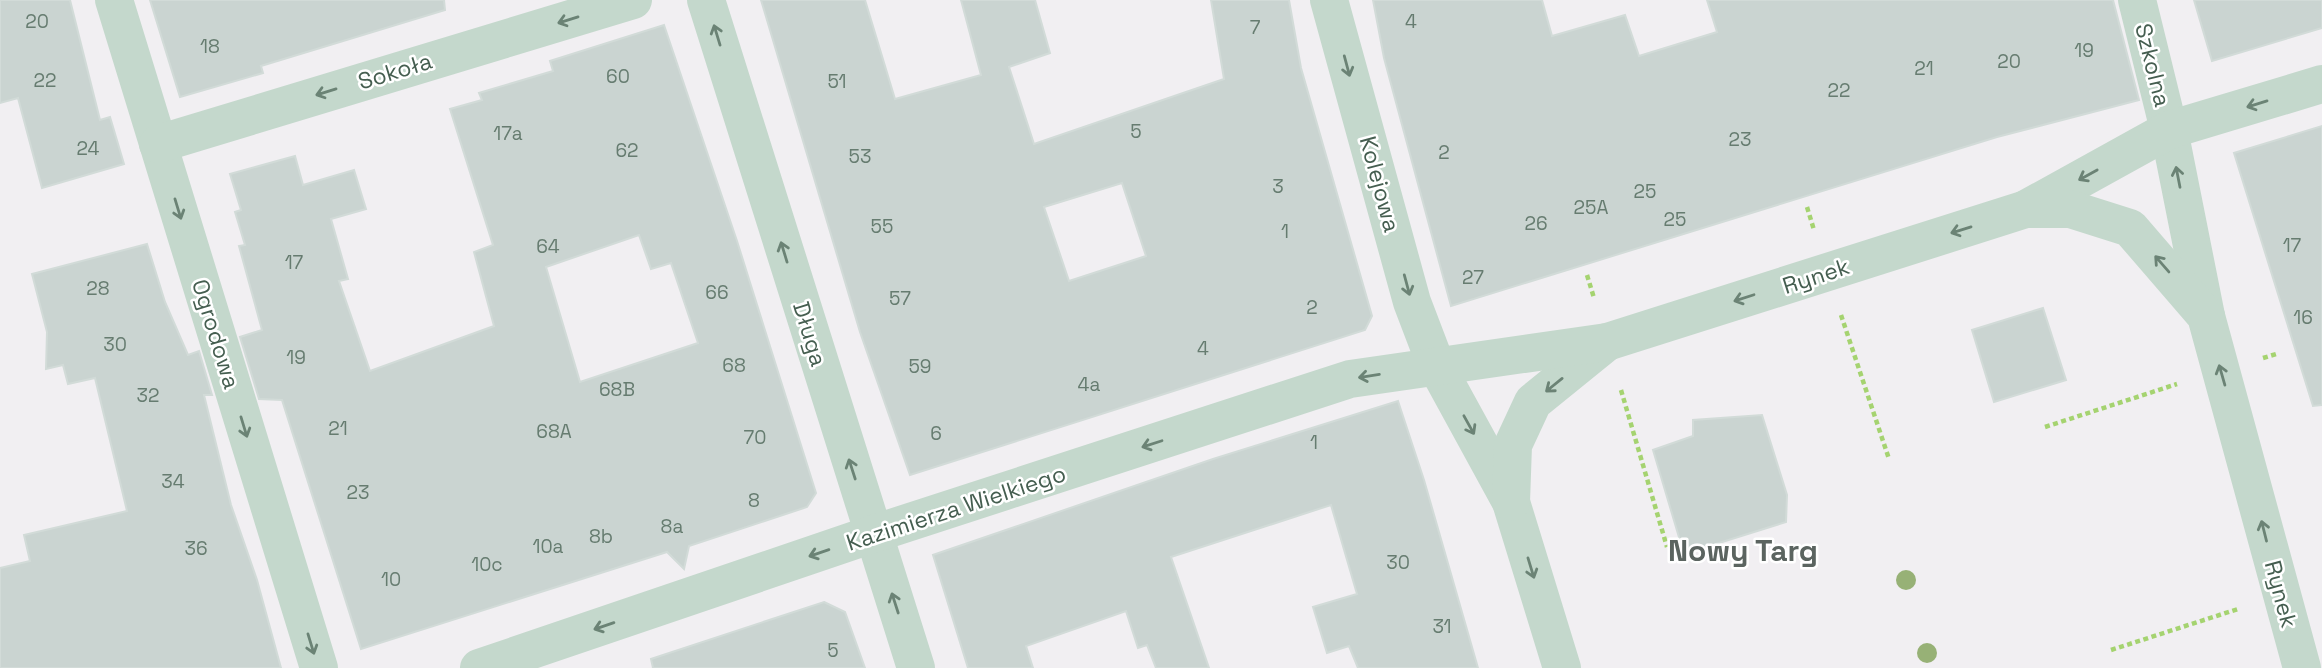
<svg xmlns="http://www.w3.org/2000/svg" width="2322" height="668" font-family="'Space Grotesk',sans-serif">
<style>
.building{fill:#cad4d1;stroke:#d2dbd8;stroke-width:2;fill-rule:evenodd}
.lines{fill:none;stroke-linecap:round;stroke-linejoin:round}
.path{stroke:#a5d370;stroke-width:4.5;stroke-dasharray:5 3.5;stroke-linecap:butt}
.minor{stroke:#c4d8cc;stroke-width:38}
.tertiary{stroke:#c4d8cc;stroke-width:38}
.tree{fill:#97b176}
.oneway{stroke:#6b8375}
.labels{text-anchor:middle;stroke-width:5;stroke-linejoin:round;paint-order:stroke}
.number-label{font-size:19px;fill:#667c70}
.street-label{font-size:23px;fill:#455e50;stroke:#fff}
.district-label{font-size:30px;font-weight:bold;fill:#5b6460;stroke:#fff}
</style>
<rect width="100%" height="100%" fill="#f1eff2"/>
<g class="building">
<polygon points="0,0 70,0 100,120 110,117 124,164 42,188 18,98 0,103"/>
<polygon points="150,0 444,0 445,10 261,66 263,73 180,97"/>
<path d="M761,0H865L895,99L981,75L961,0H1035L1050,53L1009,67L1034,144L1224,79L1211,0H1289L1301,68L1372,316L1365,330L910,475L860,332ZM1122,183L1146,256L1069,281L1044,207Z"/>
<polygon points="1373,0 1542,0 1552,36 1625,15 1639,56 1717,32 1707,0 2113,0 2139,100 1997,137 1451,306 1384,58"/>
<polygon points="2194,0 2322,0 2322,28 2212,61"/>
<path d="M664,25L737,241L816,493L807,507L689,546L684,569L667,552L361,649L282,400L259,399L240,337L262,330L239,246L245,245L235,212L241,210L230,174L295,156L303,185L354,170L366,209L331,219L348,279L339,281L370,371L494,326L474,252L493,245L450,109L482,100L479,93L553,71L550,61ZM639,235L651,269L671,263L698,343L580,382L546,267Z"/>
<polygon points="2322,126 2322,405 2313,406 2234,153"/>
<polygon points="147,244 165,302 188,355 199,351 212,395 204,395 231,505 257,580 281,668 0,668 0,568 30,561 24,535 127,511 95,378 68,384 63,365 46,369 47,332 32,274"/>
<polygon points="2043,308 2066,380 1994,402 1972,330"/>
<polygon points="1398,401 1424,480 1478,668 1358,668 1349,646 1327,653 1313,607 1357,594 1331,505 1171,557 1209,668 1156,668 1147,645 1138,648 1126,611 1026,646 1033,668 968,668 933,555 1213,459"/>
<polygon points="1762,415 1787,495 1786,522 1684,554 1653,450 1693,436 1693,420"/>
<polygon points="824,602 845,612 865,668 653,668 651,659"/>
</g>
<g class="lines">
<g class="path">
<polyline points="1807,207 1814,230"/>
<polyline points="1587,275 1594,298"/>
<polyline points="1841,315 1889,459"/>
<polyline points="2263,358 2276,354"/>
<polyline points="1621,390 1667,547"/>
<polyline points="2045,427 2177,384"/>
<polyline points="2111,650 2238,609"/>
</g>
<g class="minor">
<polyline points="114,0 319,668"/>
<polyline points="706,0 916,668"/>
<polyline points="1329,0 1412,302 1436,365 1511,502 1562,668"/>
<polyline points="2137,0 2169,130 2206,316"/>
<polyline points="158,144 633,0"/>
<polyline points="2026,209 2169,130 2322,84"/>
<polyline points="1511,502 1513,445 1533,402 1607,342"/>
</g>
<polyline class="tertiary" points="479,668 873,534 1350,379 1607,342 2026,209 2070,209 2130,228 2206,316 2302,668"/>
</g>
<g class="tree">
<circle cx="1906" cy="580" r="10"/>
<circle cx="1927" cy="653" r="10"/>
</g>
<defs><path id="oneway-shaft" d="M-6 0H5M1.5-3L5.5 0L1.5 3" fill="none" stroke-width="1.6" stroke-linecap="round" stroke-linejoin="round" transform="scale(1.75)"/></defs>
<g class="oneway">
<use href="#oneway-shaft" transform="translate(568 20) rotate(163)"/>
<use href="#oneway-shaft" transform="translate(717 35) rotate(-107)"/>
<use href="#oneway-shaft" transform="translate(1347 66) rotate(75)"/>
<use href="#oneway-shaft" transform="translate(326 92) rotate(163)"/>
<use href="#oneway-shaft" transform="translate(2257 104) rotate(163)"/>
<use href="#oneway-shaft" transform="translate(2088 175) rotate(151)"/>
<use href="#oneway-shaft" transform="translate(2178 177) rotate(-101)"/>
<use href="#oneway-shaft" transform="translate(178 209) rotate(73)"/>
<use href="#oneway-shaft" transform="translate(1961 230) rotate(163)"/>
<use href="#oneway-shaft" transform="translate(784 252) rotate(-107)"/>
<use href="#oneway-shaft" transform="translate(2162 264) rotate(-131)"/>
<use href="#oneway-shaft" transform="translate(1407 285) rotate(75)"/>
<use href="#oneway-shaft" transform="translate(1744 298) rotate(162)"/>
<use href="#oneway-shaft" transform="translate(2222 375) rotate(-106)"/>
<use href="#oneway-shaft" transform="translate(1369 376) rotate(171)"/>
<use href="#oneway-shaft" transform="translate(1554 385) rotate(141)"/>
<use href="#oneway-shaft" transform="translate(1469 425) rotate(61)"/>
<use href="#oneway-shaft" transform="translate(244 427) rotate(73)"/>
<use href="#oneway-shaft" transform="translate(1152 444) rotate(162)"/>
<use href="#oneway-shaft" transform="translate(852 469) rotate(-108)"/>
<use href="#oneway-shaft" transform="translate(2264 531) rotate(-104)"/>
<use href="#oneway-shaft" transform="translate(819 553) rotate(161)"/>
<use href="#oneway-shaft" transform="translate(1531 568) rotate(73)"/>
<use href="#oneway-shaft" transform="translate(895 603) rotate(-108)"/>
<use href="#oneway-shaft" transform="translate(604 626) rotate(161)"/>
<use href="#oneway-shaft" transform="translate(311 644) rotate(73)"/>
</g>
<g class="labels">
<g class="number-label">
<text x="37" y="28">20</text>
<text x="1411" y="28">4</text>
<text x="1255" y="34">7</text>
<text x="210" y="53">18</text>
<text x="2084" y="57">19</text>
<text x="2009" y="68">20</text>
<text x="1924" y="75">21</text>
<text x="618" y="83">60</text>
<text x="45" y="87">22</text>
<text x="837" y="88">51</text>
<text x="1839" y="97">22</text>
<text x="1136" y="138">5</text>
<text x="508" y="140">17a</text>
<text x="1740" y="146">23</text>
<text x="88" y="155">24</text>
<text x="627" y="157">62</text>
<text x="1444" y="159">2</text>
<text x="860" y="163">53</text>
<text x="1278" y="193">3</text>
<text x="1645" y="198">25</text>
<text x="1591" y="214">25A</text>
<text x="1675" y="226">25</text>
<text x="1536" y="230">26</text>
<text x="882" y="233">55</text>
<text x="1285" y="238">1</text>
<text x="2292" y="252">17</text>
<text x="548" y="253">64</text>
<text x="294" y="269">17</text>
<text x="1473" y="284">27</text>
<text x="98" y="295">28</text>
<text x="717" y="299">66</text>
<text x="900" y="305">57</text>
<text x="1312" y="314">2</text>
<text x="2303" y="324">16</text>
<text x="115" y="351">30</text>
<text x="1203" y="355">4</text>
<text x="296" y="364">19</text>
<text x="734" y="372">68</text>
<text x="920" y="373">59</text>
<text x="1089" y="391">4a</text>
<text x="617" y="396">68B</text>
<text x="148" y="402">32</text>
<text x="338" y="435">21</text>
<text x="554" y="438">68A</text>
<text x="936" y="440">6</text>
<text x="755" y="444">70</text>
<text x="1314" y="449">1</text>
<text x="173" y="488">34</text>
<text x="358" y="499">23</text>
<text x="754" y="507">8</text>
<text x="672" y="533">8a</text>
<text x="601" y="543">8b</text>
<text x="548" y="553">10a</text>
<text x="196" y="555">36</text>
<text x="1398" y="569">30</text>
<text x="487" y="571">10c</text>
<text x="391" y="586">10</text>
<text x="1442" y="633">31</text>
<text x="833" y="657">5</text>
</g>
<g class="street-label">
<text transform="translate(2153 65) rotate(76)" y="8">Szkolna</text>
<text transform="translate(395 71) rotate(-17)" y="8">Sokoła</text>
<text transform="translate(1380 184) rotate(75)" y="8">Kolejowa</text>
<text transform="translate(1816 276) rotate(-18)" y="8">Rynek</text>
<text transform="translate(216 334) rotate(73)" y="8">Ogrodowa</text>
<text transform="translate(810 334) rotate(73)" y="8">Długa</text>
<text transform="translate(956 508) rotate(-18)" y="8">Kazimierza Wielkiego</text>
<text transform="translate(2281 594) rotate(75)" y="8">Rynek</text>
</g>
<g class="district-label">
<text x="1743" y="561">Nowy Targ</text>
</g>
</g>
</svg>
